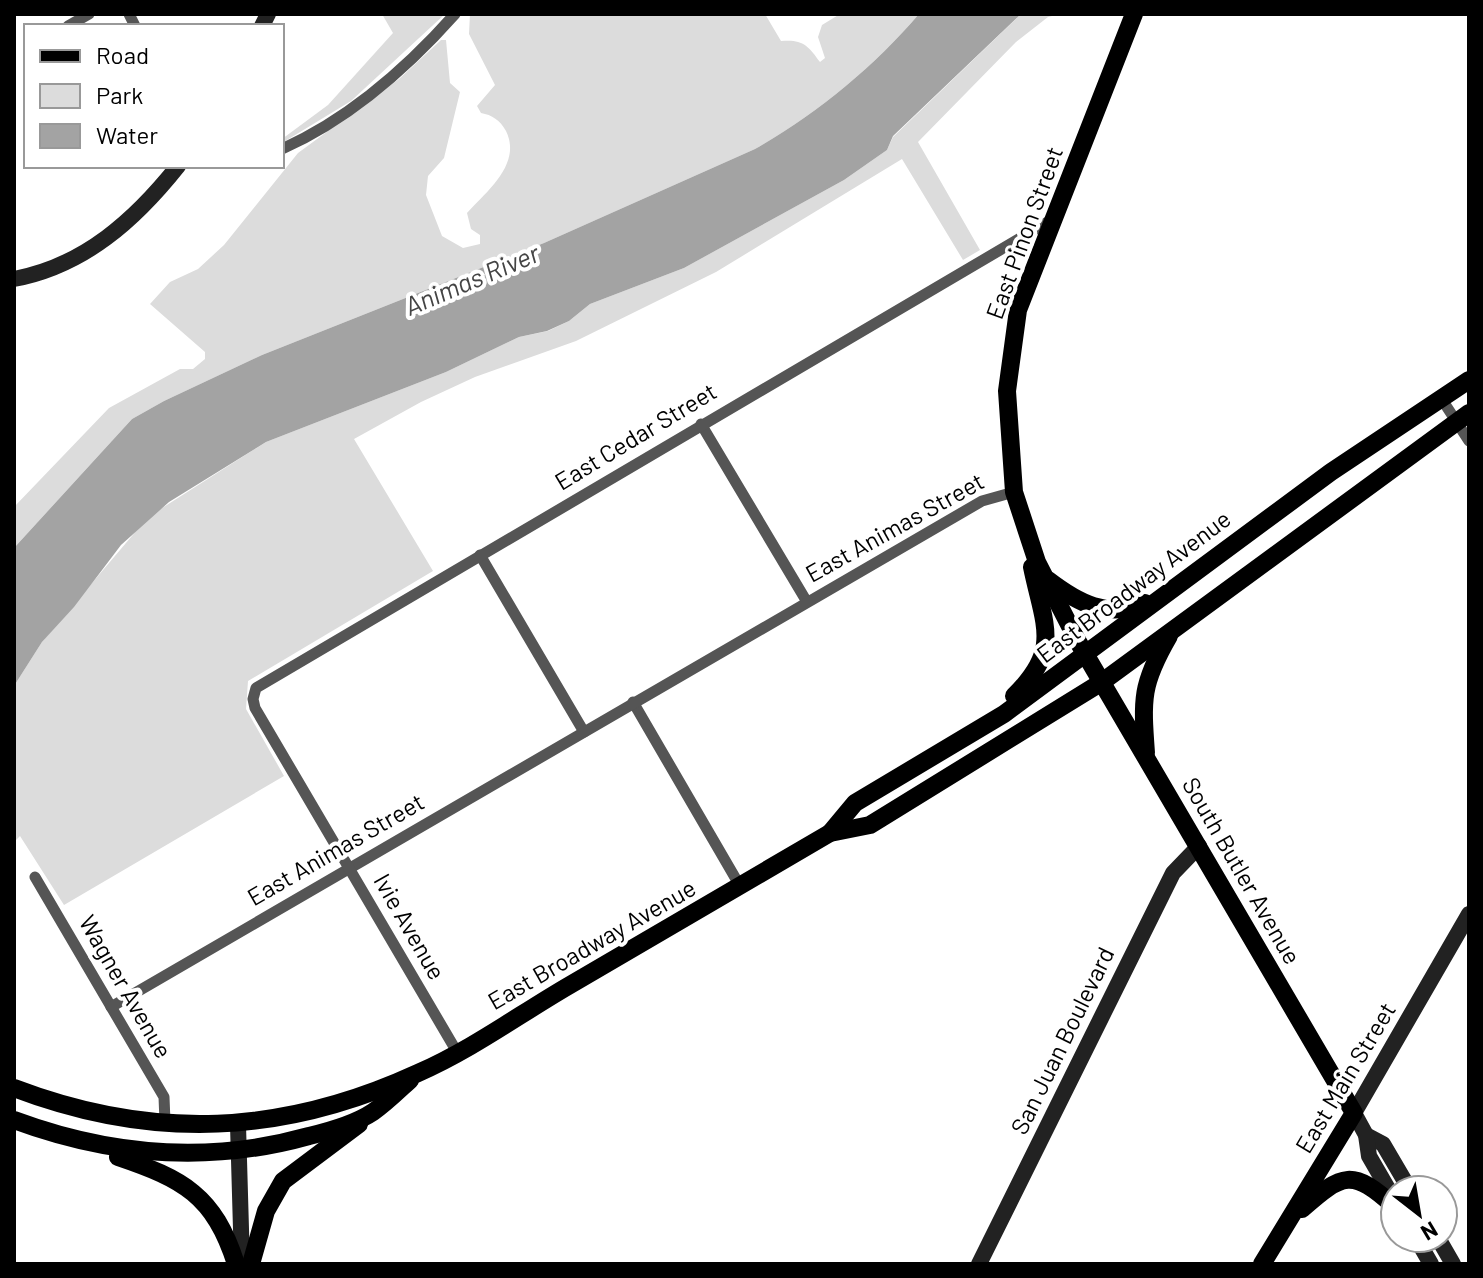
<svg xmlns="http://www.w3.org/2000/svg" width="1483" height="1278" font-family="Barlow,sans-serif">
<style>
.green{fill:#dcdcdc}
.water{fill:#a3a3a3}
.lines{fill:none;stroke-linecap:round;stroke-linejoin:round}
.street{stroke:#555;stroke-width:11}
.secondary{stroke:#222;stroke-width:16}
.primary{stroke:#000;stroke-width:18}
.labels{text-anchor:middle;stroke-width:8;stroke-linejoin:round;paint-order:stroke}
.street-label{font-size:24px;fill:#000;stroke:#fff}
.water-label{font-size:26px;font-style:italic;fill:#444;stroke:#fff}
</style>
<rect width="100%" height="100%" fill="#fff"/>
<g class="green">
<polygon points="382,14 445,14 351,101 282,143 282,139 328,105 393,33"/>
<path d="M470,14H765L781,41C802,39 808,45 820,62L825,58L818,37L822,25L840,14H919C874,67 815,115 755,149L544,243L262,355L164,401L132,419L14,548V507L109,408L180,369H193L205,359V352L150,304L170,282L198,269L224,245L298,153L399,79L441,40H446L450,83L460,92L444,158L428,176L426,195L442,236L463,248L480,244V235L471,229L467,213C487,191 522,164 506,131C500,120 492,115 481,113L477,106L495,85L469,34Z"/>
<polygon points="1021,14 1060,14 1048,17 1016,42 918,142 980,250 963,260 902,159 716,272 576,341 475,377 421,402 354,439 433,571 248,681 246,709 284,776 64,905 20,836 14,842 14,686 42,642 148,517 266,442 446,372 519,337 548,331 569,321 590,304 684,268 844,180 887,150 893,137"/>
</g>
<path class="water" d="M919,14H1021L893,136L887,150L844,180L684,268L590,304L569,321L547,331L519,337L446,372L266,442L169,502L121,545L74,607L42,642L14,686V548L132,419L164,401L262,355L544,243L755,149C815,115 874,67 919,14Z"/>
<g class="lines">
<g class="street">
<polyline points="129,14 135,26"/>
<polyline points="68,26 89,14"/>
<path d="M282,149C349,119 407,68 455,14"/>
<polyline points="1441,398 1469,441"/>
<polyline points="701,424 807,602"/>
<polyline points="480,555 584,732"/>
<polyline points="633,702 740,886"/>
<polyline points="35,877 164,1097 165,1122"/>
<polyline points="111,1007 982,501 1014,492"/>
<polyline points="457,1052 255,708 253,699 256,688 1051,220"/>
</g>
<g class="secondary">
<polyline points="262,26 268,14"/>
<path d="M14,279C84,266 135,220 178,166"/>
<polyline points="238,1125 242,1264"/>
<polyline points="1366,1135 1383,1144 1410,1190"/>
<polyline points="1395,1201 1369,1156 1366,1135 1354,1113 1469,914"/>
<polyline points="1416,1238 1431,1264"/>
<polyline points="1438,1238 1453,1264"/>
<polyline points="979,1264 1173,873 1199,846"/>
</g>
<g class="primary">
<polyline points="1134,14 1018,310 1007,391 1014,492 1037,562 1077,640 1354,1113 1262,1264"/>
<path d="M1048,580C1078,603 1107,619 1145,603"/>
<path d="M1014,696C1062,649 1044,626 1032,567"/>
<path d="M1146,753C1142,699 1141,684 1169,636"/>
<polyline points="830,833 855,803 1004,714 1331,472 1469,380"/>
<path d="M14,1088C153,1141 283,1135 418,1073C471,1050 520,1014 570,985C657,934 744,884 830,833L870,825L1102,682L1469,413"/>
<path d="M14,1120C111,1156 209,1164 309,1136C330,1131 355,1124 373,1112C386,1103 398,1091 410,1080"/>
<path d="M118,1157C183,1179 214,1195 236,1264"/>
<path d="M1302,1209C1343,1173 1352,1168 1395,1207"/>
<polyline points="251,1264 266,1211 283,1181 359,1124"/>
</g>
</g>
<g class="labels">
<g class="street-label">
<text transform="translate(1025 233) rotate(-70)" y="8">East Pinon Street</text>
<text transform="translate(636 437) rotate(-31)" y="8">East Cedar Street</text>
<text transform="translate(895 528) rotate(-29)" y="8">East Animas Street</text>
<text transform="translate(1134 587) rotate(-37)" y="8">East Broadway Avenue</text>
<text transform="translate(336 850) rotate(-30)" y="8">East Animas Street</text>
<text transform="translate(1241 871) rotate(60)" y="8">South Butler Avenue</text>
<text transform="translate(409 927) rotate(60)" y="8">Ivie Avenue</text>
<text transform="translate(592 945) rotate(-30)" y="8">East Broadway Avenue</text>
<text transform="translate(125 987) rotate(60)" y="8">Wagner Avenue</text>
<text transform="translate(1063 1041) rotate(-64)" y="8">San Juan Boulevard</text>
<text transform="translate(1346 1078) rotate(-59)" y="8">East Main Street</text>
</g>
<g class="water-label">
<text transform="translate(472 280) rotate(-23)" y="9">Animas River</text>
</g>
</g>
<rect width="1483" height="1278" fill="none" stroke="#000000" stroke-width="32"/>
<rect x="24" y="24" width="260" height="144" fill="#ffffff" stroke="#999999" stroke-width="2"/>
<rect x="40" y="50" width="40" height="12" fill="#000000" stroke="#999999" stroke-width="2"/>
<text x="96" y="64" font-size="24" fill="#000000">Road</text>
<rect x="40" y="84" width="40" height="24" fill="#dcdcdc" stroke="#999999" stroke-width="2"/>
<text x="96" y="104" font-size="24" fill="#000000">Park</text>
<rect x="40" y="124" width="40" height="24" fill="#a3a3a3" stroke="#999999" stroke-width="2"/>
<text x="96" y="144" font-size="24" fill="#000000">Water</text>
<g transform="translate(1419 1214) rotate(149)"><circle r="38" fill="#ffffff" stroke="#999999" stroke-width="2"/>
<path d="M0-6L14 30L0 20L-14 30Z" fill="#000000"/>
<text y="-12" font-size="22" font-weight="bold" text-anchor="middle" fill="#000000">N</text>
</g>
</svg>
